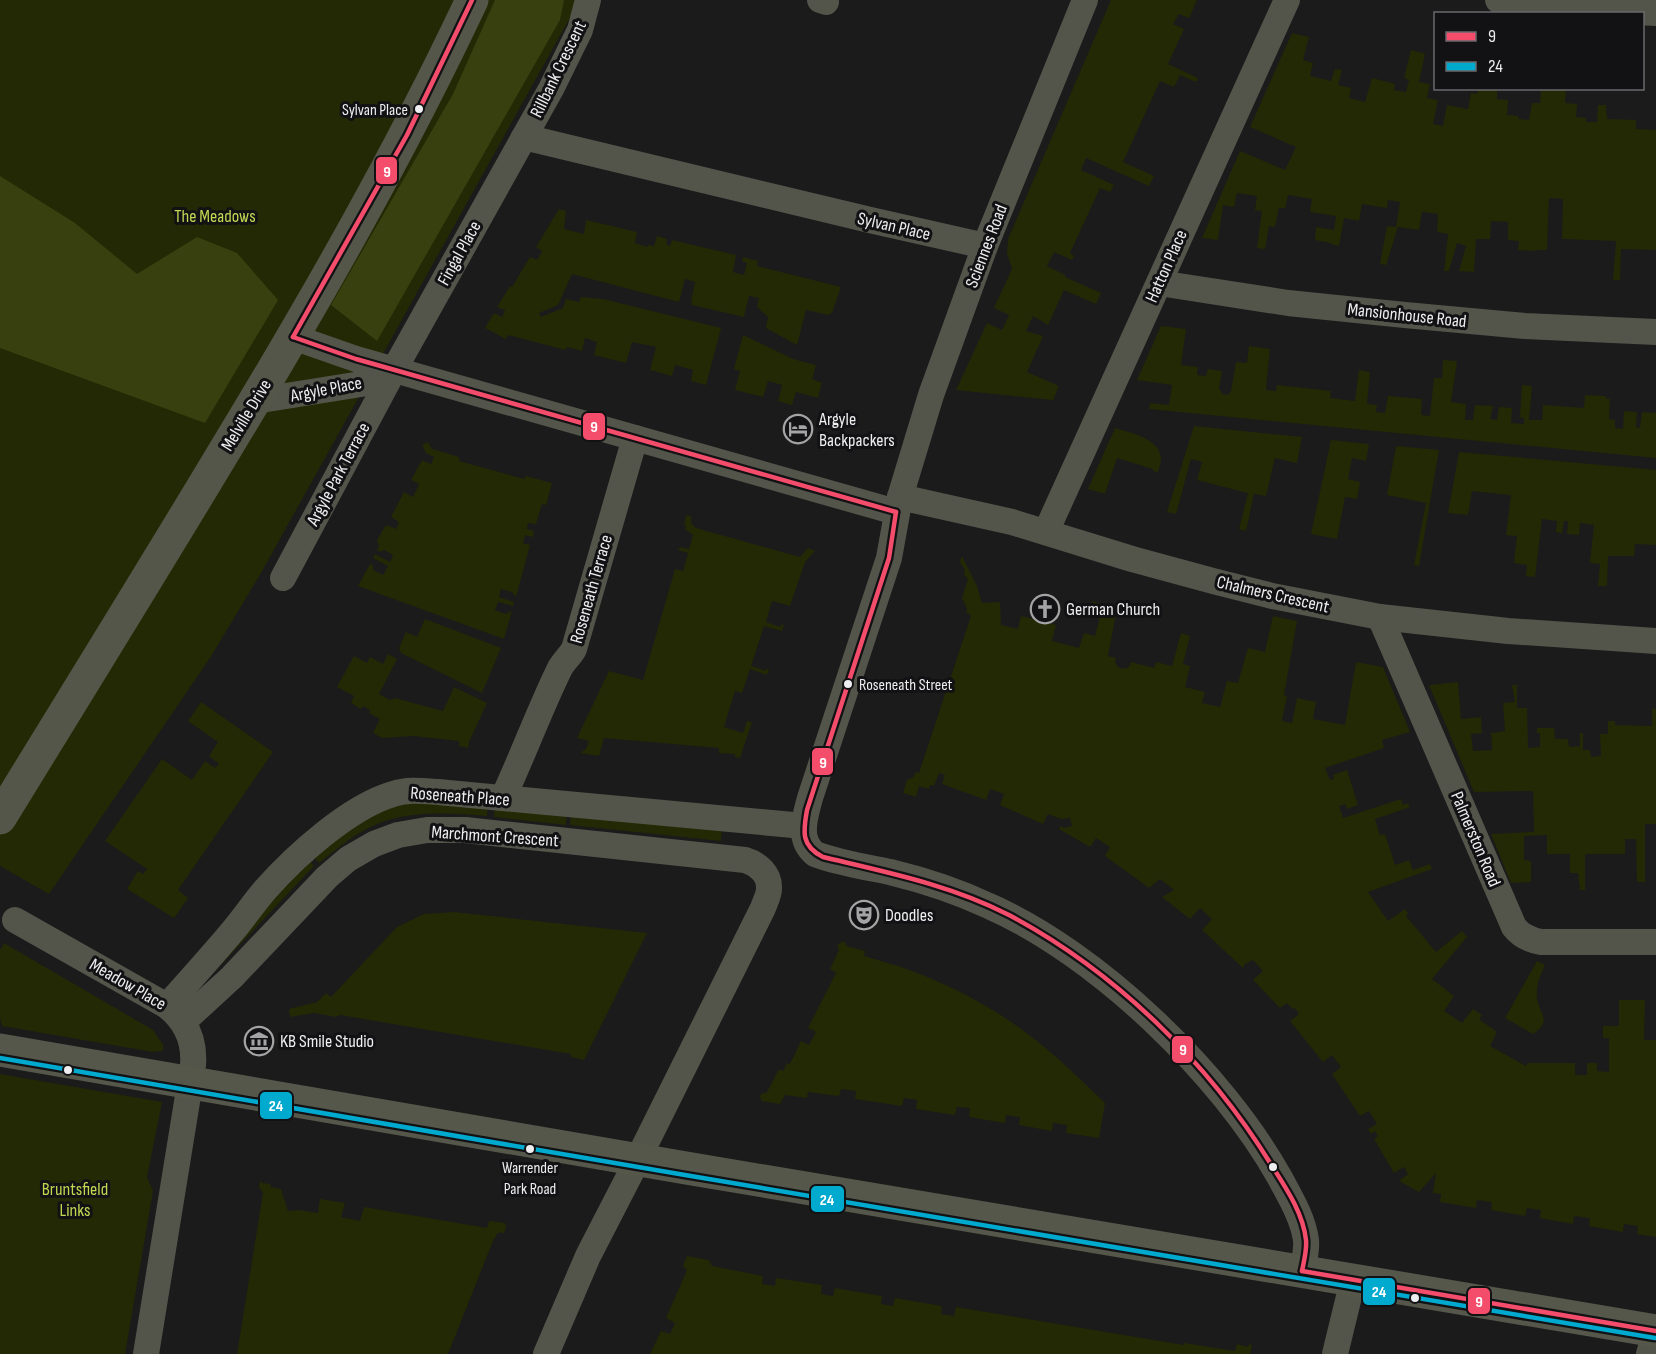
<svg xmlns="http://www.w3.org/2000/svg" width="1656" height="1354" font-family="'Sofia Sans Condensed',sans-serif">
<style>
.green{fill:#232904}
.forest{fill:#38400f}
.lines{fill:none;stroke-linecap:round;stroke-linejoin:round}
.street{stroke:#53554a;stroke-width:26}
.secondary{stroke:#55574a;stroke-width:33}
.primary{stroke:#535648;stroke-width:33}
.bus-1-casing{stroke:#121114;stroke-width:9}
.bus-2-casing{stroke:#121114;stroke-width:9}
.bus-1{stroke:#f44d6c;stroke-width:4.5}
.bus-2{stroke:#00a9ce;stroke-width:4.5}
.bus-dot{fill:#eeedef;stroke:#121114;stroke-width:2}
.labels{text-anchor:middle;stroke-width:6;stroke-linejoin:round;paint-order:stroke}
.bus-label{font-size:16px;fill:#eeedef;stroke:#121114;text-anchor:end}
.street-label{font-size:18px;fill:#eeedef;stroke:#121114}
.park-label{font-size:18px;fill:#c1d851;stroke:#121114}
.poi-label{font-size:18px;fill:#eeedef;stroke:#121114;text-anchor:start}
.line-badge{stroke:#121114;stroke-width:2}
.badge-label{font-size:16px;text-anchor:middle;font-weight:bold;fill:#fff}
</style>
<rect width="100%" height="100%" fill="#1b1b1c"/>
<g class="green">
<polygon points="0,0 575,0 572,14 261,573 210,658 49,894 0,866"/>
<polygon points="1111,0 1197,0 1189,18 1179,14 1173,24 1184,29 1168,64 1198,78 1196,82 1180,75 1174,87 1160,81 1123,162 1154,176 1149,186 1086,158 1081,170 1114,185 1110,192 1100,188 1070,253 1074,256 1072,260 1054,252 1047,266 1065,275 1065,277 1101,293 1096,304 1064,290 1048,325 1033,316 1026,331 1043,336 1027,372 1059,386 1053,400 956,390 987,323 1002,330 1009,315 994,308 1012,269 1007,253 1008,239"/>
<polygon points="1292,33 1309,37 1303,60 1313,63 1310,76 1331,81 1335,69 1342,70 1338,85 1351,88 1349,98 1365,102 1372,78 1395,84 1394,90 1406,92 1409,80 1404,78 1411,50 1425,54 1419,82 1430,84 1427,98 1438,100 1433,124 1443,126 1447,105 1468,109 1471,93 1477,94 1478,89 1497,89 1497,99 1508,100 1507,115 1518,116 1519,119 1529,120 1532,103 1540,103 1541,89 1566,88 1565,103 1577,104 1576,117 1586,118 1586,122 1597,122 1598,105 1606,105 1607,119 1636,120 1636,129 1656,130 1656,250 1621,249 1620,280 1613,280 1616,241 1562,239 1563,199 1549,198 1547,250 1536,250 1536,251 1518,250 1519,241 1508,240 1508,222 1491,221 1490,239 1476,239 1474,272 1459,271 1466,246 1457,243 1449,271 1444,271 1448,234 1437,232 1438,214 1422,212 1419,230 1398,227 1386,265 1380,264 1387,226 1396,227 1400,202 1388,200 1387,208 1362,204 1359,221 1344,218 1339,246 1331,244 1331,243 1315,240 1316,227 1334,230 1336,216 1310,212 1312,199 1288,195 1285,208 1279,208 1275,227 1269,226 1265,249 1257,248 1262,211 1255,210 1257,196 1237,193 1234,207 1223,205 1218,240 1202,238 1240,151 1285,170 1296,147 1250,127"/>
<polygon points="559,209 566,211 564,229 584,234 586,220 637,232 635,243 647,247 648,245 654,246 657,236 667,239 666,244 670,246 672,240 736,255 733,272 744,275 747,263 742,261 743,257 758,261 757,266 841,287 832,313 828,315 806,310 797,345 766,328 768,317 757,307 759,298 749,296 744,317 692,305 691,301 695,282 685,279 679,302 572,274 558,305 539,313 541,317 563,308 566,299 579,302 581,297 603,299 721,328 706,385 691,381 693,370 675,365 672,376 650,370 656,347 632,342 626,363 594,355 597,342 585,338 582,351 567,347 566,350 508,335 506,339 485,328 494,313 502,317 505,310 497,307 510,286 512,287 530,257 537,260 542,251 536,247"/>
<polygon points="1161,326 1186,329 1181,365 1198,367 1197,375 1206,376 1208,369 1222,371 1219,389 1224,395 1229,394 1231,391 1236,362 1247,363 1249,346 1270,349 1266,390 1276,391 1277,385 1331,391 1330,398 1355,401 1359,370 1370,372 1367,404 1377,405 1376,412 1385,413 1388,396 1422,399 1421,415 1430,416 1434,378 1442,378 1443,360 1457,361 1451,402 1466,404 1465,420 1473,420 1475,405 1493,406 1490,419 1497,420 1499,407 1512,408 1511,423 1524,424 1524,418 1520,417 1522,385 1532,386 1529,420 1542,420 1543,405 1584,408 1585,395 1606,396 1606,399 1610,399 1609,419 1615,420 1615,428 1623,429 1624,411 1637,412 1636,427 1640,428 1642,412 1656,413 1656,458 1149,409 1150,403 1169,405 1172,385 1137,380"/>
<polygon points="743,335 793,359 816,365 812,379 822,383 818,398 796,392 792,405 778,401 782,385 768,381 763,397 735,390 740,371 734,369"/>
<polygon points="1194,426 1302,437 1297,463 1275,458 1266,496 1254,494 1246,531 1239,529 1248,493 1197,480 1202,462 1191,459 1176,514 1167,512"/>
<path d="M1115,428C1130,432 1160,439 1161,458C1161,463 1159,468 1158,472L1153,471V469L1117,458L1105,494L1088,489Z"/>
<polygon points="1331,440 1369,444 1366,461 1352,458 1348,479 1360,482 1357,499 1345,497 1337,539 1311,534"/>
<polygon points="428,442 432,449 459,457 459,461 524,479 526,476 552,483 546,505 542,504 536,524 528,523 527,529 534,531 533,537 525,535 523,543 530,545 516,597 512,592 501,589 499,597 514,602 513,606 498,602 495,610 505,614 512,611 504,639 358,586 370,564 373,565 373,570 383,575 388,566 373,558 375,554 390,562 393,555 384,550 380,552 377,550 379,546 377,540 386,525 396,529 399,522 391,517 404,492 413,497 419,484 411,480 422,460 431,464 434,457 426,453 422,445"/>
<polygon points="1396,446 1439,450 1419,566 1414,565 1426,503 1387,495"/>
<polygon points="1459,452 1656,470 1656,545 1635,544 1634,556 1608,556 1607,586 1598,586 1600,564 1590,563 1594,525 1580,523 1579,535 1567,534 1568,521 1564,521 1562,533 1556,532 1557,521 1542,519 1535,577 1526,576 1527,565 1514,563 1517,536 1506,535 1511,495 1472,491 1468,515 1448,513"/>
<polygon points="686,515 691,516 691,523 696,528 800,557 808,548 815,551 805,562 790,606 772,601 766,622 780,627 782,624 784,625 782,631 764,626 751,666 766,671 767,668 769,669 767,675 750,669 742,693 735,691 724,727 743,733 747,721 752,722 740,758 735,757 735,754 719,753 719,748 604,738 599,756 580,753 586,749 589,741 577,738 609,671 643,680 675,569 683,571 688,553 678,550 680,547 689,549 693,535 685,529 686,525 684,525"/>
<path d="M962,556L977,586L982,603L1000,602L1001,625L1018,629L1021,616L1056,625L1052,641L1079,648L1084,633L1095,636L1100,617L1089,613L1092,601L1117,608L1108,656L1116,658L1115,663C1119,669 1122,670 1129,667L1131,662L1154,668L1156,662L1172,666L1181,633L1190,636L1183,664L1190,666L1185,687L1205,692L1202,703L1220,707L1227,681L1238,683L1248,648L1265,652L1273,616L1297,621L1284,695L1287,696L1282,721L1292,723L1297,698L1316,702L1313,719L1345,725L1356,662L1383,667L1410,732L1382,740L1384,748L1325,768L1330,780L1334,779L1333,775L1347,770L1358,805L1347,809L1345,804L1339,806L1343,818L1401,799L1403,805L1408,803L1410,807L1375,819L1380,835L1385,834L1395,865L1409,860L1413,870L1430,864L1432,869L1368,892L1388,921L1405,909L1408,913L1406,916L1436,952L1462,931L1467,937L1432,979L1454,996L1444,1011L1462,1023L1473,1009L1482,1015L1479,1019L1497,1032L1490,1046L1526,1066L1528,1063H1575V1075H1587V1063H1597V1071L1609,1072V1038H1603V1026H1619V1000H1645L1644,1040H1656V1237L1637,1234L1638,1226L1624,1224L1623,1232L1589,1226L1590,1218L1574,1216L1573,1224L1540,1218L1541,1210L1527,1208L1525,1216L1491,1210L1492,1202L1477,1200L1476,1208L1440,1202L1441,1194L1433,1193L1436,1173L1419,1192L1399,1181L1408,1174L1404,1167L1394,1173L1374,1139L1378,1136L1375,1131L1371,1134L1368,1129L1377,1124L1369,1111L1360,1116L1332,1074L1341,1067L1332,1055L1323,1062L1290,1021L1299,1014L1295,1008L1293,1009L1287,1003L1280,1008L1253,980L1263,971L1253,960L1245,964L1243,968L1202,930L1212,919L1200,908L1190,919L1162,897L1174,890L1160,879L1149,888L1105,856L1110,847L1096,838L1090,847L1059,829L1061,826L1064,828L1072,826L1070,818L1061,819L1048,814L1043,824L1000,805L1004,794L990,789L986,800L942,784L945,775L939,773L934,786L930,785L929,789L919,786L916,797L903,793L907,780L914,777L915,772L919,773L971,616L966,612L967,609L962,598L968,579L964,575L965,570L960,562Z"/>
<polygon points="425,619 501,648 482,693 401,653 399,648 406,632 417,637"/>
<polygon points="388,654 397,659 379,694 390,700 395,698 443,711 454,687 487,703 469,742 468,748 459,746 459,741 413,736 382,738 373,733 380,719 369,713 370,710 363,706 361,709 351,703 354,696 337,687 354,656 367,663 370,657 383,664"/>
<polygon points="1458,682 1461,719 1481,717 1482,733 1471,734 1473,751 1492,750 1491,733 1505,731 1503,703 1515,702 1512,685 1517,685 1517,708 1527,708 1528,748 1540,747 1540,733 1537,733 1537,728 1554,728 1555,739 1568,739 1569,747 1580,746 1580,733 1583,733 1583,750 1590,750 1591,757 1601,756 1600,734 1608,734 1608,721 1615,721 1615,725 1652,726 1652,708 1656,709 1656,824 1645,824 1645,882 1637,882 1636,839 1625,839 1625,854 1585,854 1585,890 1580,890 1578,873 1570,873 1570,854 1547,854 1547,835 1524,836 1524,860 1531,861 1531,882 1511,883 1491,834 1534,832 1533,791 1474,792 1429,685"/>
<polygon points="201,702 273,752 178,890 188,898 174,918 127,889 138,871 143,874 147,869 105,841 162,759 192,780 205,761 215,768 219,764 209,756 218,742 188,721"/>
<path d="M396,800L488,804L487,816C451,813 411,810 377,824C355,833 337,849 319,863L310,853Z"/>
<polygon points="495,804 567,812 566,825 494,817"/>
<polygon points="571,812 722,828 721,841 570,825"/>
<polygon points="306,857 314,866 212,974"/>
<polygon points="454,912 647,933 584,1060 571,1057 571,1054 340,1015 336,1017 314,1013 290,1017 289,1009 317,1002 326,993 331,997 397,927 424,914"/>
<path d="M844,941L847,946L865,951L864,956C880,961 897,965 912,971C942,982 972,997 999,1014C1038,1038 1072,1071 1105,1103L1099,1138L1066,1133L1067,1125L1053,1123L1052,1131L1019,1125L1020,1117L1006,1115L1005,1123L969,1117L970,1108L957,1107L955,1115L916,1109L917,1100L904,1098L902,1106L855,1099L856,1091L841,1089L839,1096L808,1092L807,1098L785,1095L780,1104L762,1101L760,1097L761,1094L767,1092L779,1069L783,1071L787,1063L790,1064L801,1041L809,1045L816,1032L808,1028L836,973L830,969L839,950L837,945Z"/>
<polygon points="4,943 153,1030 163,1045 163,1051 153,1052 2,1026 0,1018 0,950"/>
<path d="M1537,961L1545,965C1540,976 1536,985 1537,997C1538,1013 1554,1020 1533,1034L1505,1018Z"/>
<polygon points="0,1074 162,1102 147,1177 153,1191 125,1354 0,1354"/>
<polygon points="260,1180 262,1183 271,1184 270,1187 281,1189 288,1211 299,1210 318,1213 320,1199 345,1203 341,1217 360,1221 364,1207 487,1228 489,1221 505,1223 506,1227 504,1234 501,1232 497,1234 493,1241 448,1354 237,1354 263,1193 259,1187"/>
<polygon points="687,1256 709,1260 712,1266 763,1276 762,1284 775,1286 776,1278 822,1285 821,1294 833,1296 835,1288 882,1296 881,1304 893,1306 895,1298 942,1306 941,1314 954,1316 956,1307 1184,1345 1184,1343 1235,1351 1237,1344 1248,1347 1249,1344 1252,1345 1250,1354 650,1354 661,1331 670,1334 675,1323 666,1318 687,1270 683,1266"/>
</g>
<g class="forest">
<polygon points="495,0 564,0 560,20 377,341 331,305 453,94"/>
<polygon points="0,176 75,223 137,274 197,237 237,253 278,300 205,423 0,348"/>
</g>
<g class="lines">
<g class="street">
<polyline points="820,0 826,2"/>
<path d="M1085,0L985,246L931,395L900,497L889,558L810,798C805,817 797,839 815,854C839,863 865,867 890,872C923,880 957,891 989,906C1098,954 1222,1074 1280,1178C1290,1197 1303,1218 1306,1240C1307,1251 1304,1261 1302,1271"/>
<polyline points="1498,0 1591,10 1656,13"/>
<polyline points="524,137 870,220 985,246"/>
<polyline points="1159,283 1288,303 1405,315 1525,326 1656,332"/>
<polyline points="293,337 356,359 896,512"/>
<polyline points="255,401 361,384 394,370"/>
<polyline points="900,497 1012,522 1132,559 1213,581 1272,596 1380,617 1508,631 1656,641"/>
<polyline points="1046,532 1287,0"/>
<polyline points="283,578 394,370 551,89 580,30 588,0"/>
<path d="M1380,617L1514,927C1521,936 1530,940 1541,942H1656"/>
<path d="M503,798C523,755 539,711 560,668C564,661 570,656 574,649L635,438"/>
<path d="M15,920L167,1006C186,1021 195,1040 193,1065L146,1354"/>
<path d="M167,1006C188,982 210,958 231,933C243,919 253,904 265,890C295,856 349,807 393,794C408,789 423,791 438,792L804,826"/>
<path d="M183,1022L232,977L327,877L348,859L374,844L398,835L427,830H465L745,860C758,864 770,874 769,889C769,895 765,902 763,908L638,1159L588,1256L546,1354"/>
<polyline points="1335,1354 1353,1280"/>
<polyline points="1649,1354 1656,1331"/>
</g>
<polyline class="secondary" points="0,1050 686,1168 1656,1331"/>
<path class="primary" d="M0,818C76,694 153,570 228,445C316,300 400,153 472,0"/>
<g class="bus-1-casing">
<g id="bus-1">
<polyline points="293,337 356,359 896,512"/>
<polyline points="293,337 407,135 472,0"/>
<path d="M896,512L889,558L807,810C803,832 801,846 823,857C886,872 951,885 1009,915C1116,972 1209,1063 1272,1166C1286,1188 1303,1213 1306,1240C1307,1250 1304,1261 1302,1271"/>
<polyline points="1302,1271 1656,1331"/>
</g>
</g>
<g class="bus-2-casing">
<polyline id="bus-2" points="0,1058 685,1175 1655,1338"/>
</g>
<use href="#bus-1" class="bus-1"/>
<use href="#bus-2" class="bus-2"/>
</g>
<defs>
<g id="hotel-ring" transform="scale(1.5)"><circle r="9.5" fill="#121114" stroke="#a4a4a5" stroke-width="1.5"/><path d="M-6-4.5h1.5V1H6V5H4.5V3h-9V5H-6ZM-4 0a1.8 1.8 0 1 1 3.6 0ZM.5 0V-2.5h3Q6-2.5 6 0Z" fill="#a4a4a5"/></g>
<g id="church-ring" transform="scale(1.5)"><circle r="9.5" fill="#121114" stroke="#a4a4a5" stroke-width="1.5"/><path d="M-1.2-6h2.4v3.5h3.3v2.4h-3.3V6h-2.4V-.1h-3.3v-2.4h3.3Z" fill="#a4a4a5"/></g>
<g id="theatre-ring" transform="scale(1.5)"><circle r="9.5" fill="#121114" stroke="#a4a4a5" stroke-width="1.5"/><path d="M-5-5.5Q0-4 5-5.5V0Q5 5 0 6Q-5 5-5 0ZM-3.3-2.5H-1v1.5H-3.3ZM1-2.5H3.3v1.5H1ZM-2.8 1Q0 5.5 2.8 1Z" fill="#a4a4a5"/></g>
<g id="museum-ring" transform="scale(1.5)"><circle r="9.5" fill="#121114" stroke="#a4a4a5" stroke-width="1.5"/><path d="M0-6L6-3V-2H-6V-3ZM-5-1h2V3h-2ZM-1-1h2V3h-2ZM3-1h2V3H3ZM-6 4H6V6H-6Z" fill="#a4a4a5"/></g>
</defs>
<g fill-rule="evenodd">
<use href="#hotel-ring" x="798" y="429"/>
<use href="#church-ring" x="1045" y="609"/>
<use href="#theatre-ring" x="864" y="915"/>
<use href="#museum-ring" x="259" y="1041"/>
</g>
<g class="bus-dot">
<circle cx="419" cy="109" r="5"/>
<circle cx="848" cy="684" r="5"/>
<circle cx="68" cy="1070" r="5"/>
<circle cx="530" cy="1149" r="5"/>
<circle cx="1273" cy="1167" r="5"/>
<circle cx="1415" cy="1298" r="5"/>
</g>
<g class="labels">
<g class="bus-label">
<text x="408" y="115">Sylvan Place</text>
<text x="859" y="690" text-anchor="start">Roseneath Street</text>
<text x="530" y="1173" text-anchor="middle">Warrender<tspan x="530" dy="21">Park Road</tspan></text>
</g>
<g class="street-label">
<text transform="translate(558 69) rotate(-64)" y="6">Rillbank Crescent</text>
<text transform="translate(894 226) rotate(13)" y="6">Sylvan Place</text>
<text transform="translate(986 246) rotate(-69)" y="6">Sciennes Road</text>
<text transform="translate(459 253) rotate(-61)" y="6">Fingal Place</text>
<text transform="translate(1166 266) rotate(-66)" y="6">Hatton Place</text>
<text transform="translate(1407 315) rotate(6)" y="6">Mansionhouse Road</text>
<text transform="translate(326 389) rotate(-11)" y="6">Argyle Place</text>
<text transform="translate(246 415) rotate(-59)" y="6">Melville Drive</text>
<text transform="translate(338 474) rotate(-62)" y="6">Argyle Park Terrace</text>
<text transform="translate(591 589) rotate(-74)" y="6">Roseneath Terrace</text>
<text transform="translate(1273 594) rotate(13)" y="6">Chalmers Crescent</text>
<text transform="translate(460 796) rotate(4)" y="6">Roseneath Place</text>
<text transform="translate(495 836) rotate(4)" y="6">Marchmont Crescent</text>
<text transform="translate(1476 839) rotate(67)" y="6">Palmerston Road</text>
<text transform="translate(128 984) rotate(30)" y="6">Meadow Place</text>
</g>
<g class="park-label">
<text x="215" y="222">The Meadows</text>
<text x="75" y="1195">Bruntsfield<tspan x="75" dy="21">Links</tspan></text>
</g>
<g class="poi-label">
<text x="819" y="425">Argyle<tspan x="819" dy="21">Backpackers</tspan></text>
<text x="1066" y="615">German Church</text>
<text x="885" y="921">Doodles</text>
<text x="280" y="1047">KB Smile Studio</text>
</g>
</g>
<g class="line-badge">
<rect x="375" y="156" width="23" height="29" rx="6" fill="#f44d6c"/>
<rect x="582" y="412" width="24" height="29" rx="6" fill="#f44d6c"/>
<rect x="811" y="747" width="23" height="29" rx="6" fill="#f44d6c"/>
<rect x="1171" y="1035" width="23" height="29" rx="6" fill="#f44d6c"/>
<rect x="259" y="1091" width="34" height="29" rx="6" fill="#00a9ce"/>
<rect x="810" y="1185" width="35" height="28" rx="6" fill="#00a9ce"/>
<rect x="1362" y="1277" width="34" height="29" rx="6" fill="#00a9ce"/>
<rect x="1467" y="1287" width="24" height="28" rx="6" fill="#f44d6c"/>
</g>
<g class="badge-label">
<text x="387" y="177">9</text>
<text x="594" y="432">9</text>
<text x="823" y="768">9</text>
<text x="1183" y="1055">9</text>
<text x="276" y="1111">24</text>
<text x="827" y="1205">24</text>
<text x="1379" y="1297">24</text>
<text x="1479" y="1307">9</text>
</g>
<rect x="1434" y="12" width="210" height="78" fill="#121114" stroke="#6a696c" stroke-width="1.5"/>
<rect x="1446" y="32" width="30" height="9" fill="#f44d6c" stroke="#6a696c" stroke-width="1.5"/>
<text x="1488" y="42" font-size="18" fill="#eeedef">9</text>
<rect x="1446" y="62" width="30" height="9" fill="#00a9ce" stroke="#6a696c" stroke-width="1.5"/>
<text x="1488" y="72" font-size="18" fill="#eeedef">24</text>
</svg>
